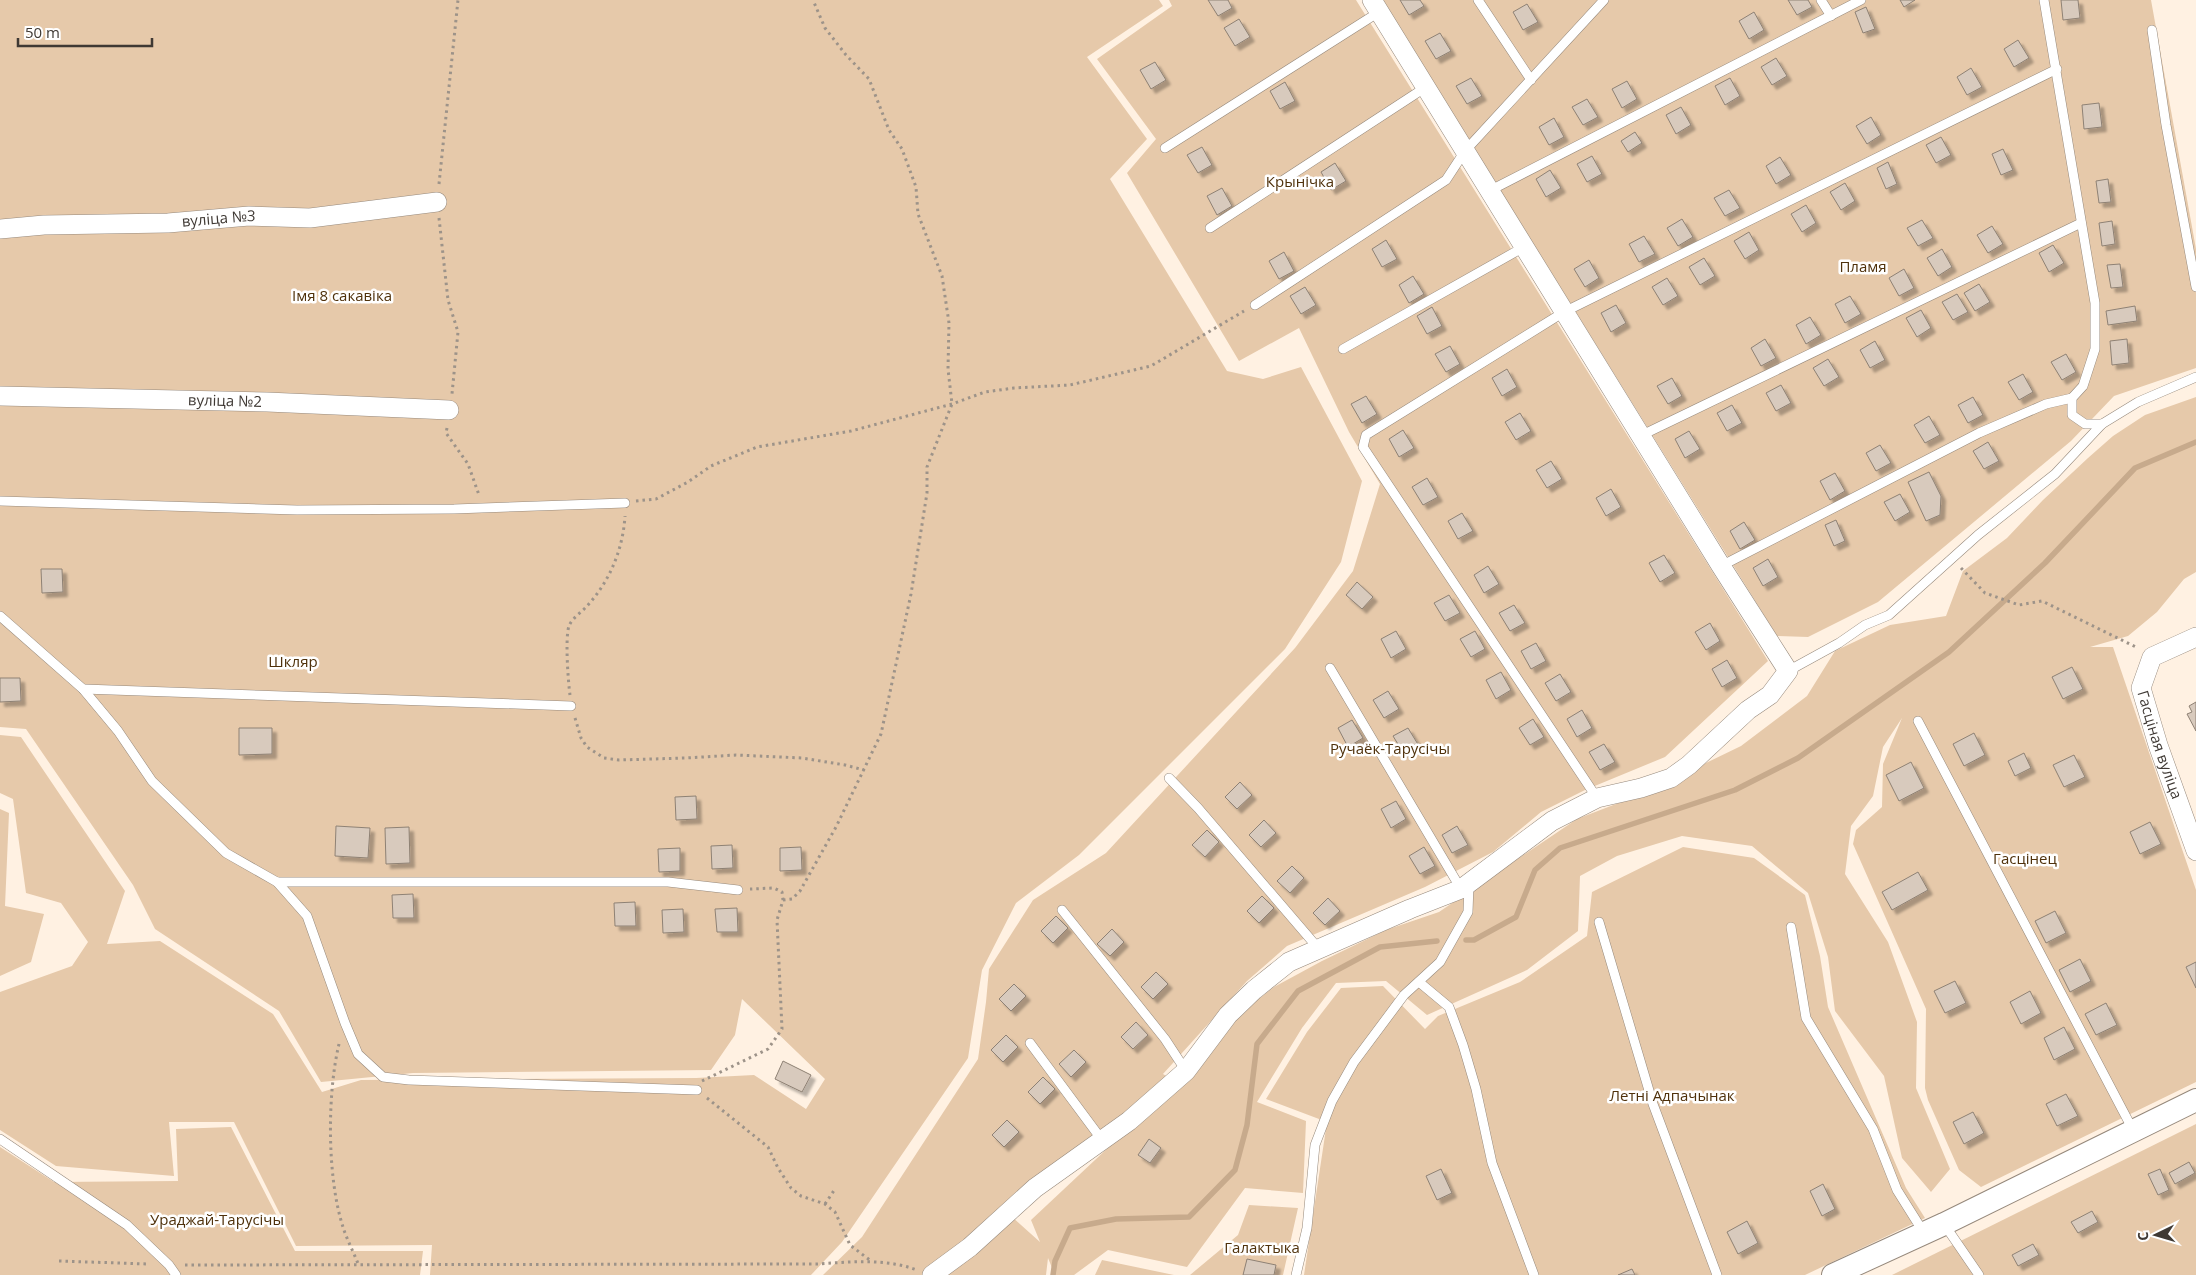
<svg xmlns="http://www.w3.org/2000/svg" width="2196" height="1275" font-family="'Open Sans',sans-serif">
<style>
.green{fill:#e6c9aa;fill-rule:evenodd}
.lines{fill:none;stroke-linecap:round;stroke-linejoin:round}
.stream{stroke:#c7aa8c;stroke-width:5.5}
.building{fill:#d8cabd;stroke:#8e8174;filter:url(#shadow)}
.service-casing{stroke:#96897c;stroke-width:10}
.minor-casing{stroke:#96897c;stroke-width:20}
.tertiary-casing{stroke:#96897c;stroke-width:24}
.path{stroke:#9d9389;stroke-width:3;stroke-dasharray:2.5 4;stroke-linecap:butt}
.service{stroke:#fff;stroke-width:9}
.minor{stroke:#fff;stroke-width:19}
.tertiary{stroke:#fff;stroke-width:22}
.labels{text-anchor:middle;stroke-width:5;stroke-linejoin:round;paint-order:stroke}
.park-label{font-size:15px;fill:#4f310b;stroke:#fff}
.street-label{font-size:15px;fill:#3f3934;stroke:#fff}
</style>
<defs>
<filter id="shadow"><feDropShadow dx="4.5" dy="4.5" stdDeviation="1" flood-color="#0004"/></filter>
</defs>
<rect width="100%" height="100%" fill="#fff1e2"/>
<g class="green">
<polygon points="0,0 1159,0 1163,6 1087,57 1147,139 1110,179 1227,371 1263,379 1301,367 1362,481 1341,562 1285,649 1079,855 1016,903 982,970 968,1058 842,1242 811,1275 430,1275 432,1245 296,1246 234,1122 169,1122 174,1176 56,1166 0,1130 0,992 72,966 88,942 61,903 26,893 13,799 0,793 0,735 21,737 125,891 107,944 160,941 273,1014 322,1092 361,1080 696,1078 754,1075 806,1109 825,1079 742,999 735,1035 711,1070 413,1073 321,1082 279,1011 155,929 133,885 26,729 0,727"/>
<path d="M1169,0H1356L1768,661L1665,757L1585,790L1541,812L1493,852L1425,887L1287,946L1247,981L1163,1074L1180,1084L1237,1016L1274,987L1322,961L1386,930L1439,912L1577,819L1642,794L1741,746L1807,696L1835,651L1890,625L1946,616L1963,571L2007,538L2043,500L2088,458L2113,436L2145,415L2196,397V572L2184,579L2157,612L2128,636L2090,647H2113L2196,890V1082L1981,1187L1959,1170L1928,1100L1925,1088L1926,1009L1853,844L1856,830L1882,807L1883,764L1902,718L1883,747L1873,796L1851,826L1845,874L1888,942L1917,1022L1916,1088L1950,1169L1931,1192L1902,1158L1884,1076L1835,1011L1828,957L1808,893L1752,846L1682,836L1617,856L1580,876L1578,931L1527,970L1427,1015L1386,981L1336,983L1302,1028L1257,1102L1306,1121L1303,1193L1245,1188L1187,1267L1108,1250L1074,1275H1055L1048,1258L1046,1275H823L862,1237L978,1059L986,1002L989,969L1033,900L1106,853L1295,648L1353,571L1380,484L1349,432L1299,328L1239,361L1127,173L1156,139L1097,59L1172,6ZM1127,1130L1031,1220L1040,1242L1002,1208Z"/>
<polygon points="1382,0 2151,0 2196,249 2196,368 2114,396 2071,441 1878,602 1808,637 1777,636"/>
<polygon points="0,809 9,813 5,906 44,914 31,962 0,976"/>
<polygon points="1683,847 1754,858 1805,895 1820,956 1828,1007 1906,1188 1925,1218 1805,1275 1304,1275 1327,1122 1266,1099 1307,1032 1341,988 1383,986 1425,1029 1438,1016 1520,982 1587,936 1592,892"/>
<polygon points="2196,1124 2196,1275 1892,1275"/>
<polygon points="231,1127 295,1251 423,1251 420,1275 0,1275 0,1147 54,1182 178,1181 176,1129"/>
<polygon points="1249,1205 1298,1208 1283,1275 1190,1275 1238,1235"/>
<polygon points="1102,1260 1174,1275 1095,1275"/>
</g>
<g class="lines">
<g class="stream">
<polyline points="1466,940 1474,940 1516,917 1535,870 1560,848 1735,790 1798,758 1949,652 2045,563 2135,468 2196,442"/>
<polyline points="1053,1275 1055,1261 1070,1228 1116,1219 1189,1217 1235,1170 1247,1125 1257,1044 1298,991 1380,947 1437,941"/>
</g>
</g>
<g class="building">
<polygon points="1208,0 1228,0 1232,8 1218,16"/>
<polygon points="1400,0 1420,0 1424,6 1409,15"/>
<polygon points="1788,0 1808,0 1812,7 1797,15"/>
<polygon points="1900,0 1915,0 1904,7"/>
<polygon points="2061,0 2078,0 2080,18 2063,20"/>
<polygon points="1527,4 1538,22 1523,30 1513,12"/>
<polygon points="1866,7 1875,29 1863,33 1855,12"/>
<polygon points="1754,12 1764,30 1749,39 1739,21"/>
<polygon points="1239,19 1250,37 1235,46 1224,28"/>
<polygon points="1440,33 1451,51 1436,59 1425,41"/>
<polygon points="2018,40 2029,58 2014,67 2004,49"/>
<polygon points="1776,58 1787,76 1772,85 1761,67"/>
<polygon points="1155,62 1166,80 1151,89 1140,70"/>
<polygon points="1971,68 1982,87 1967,95 1957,77"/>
<polygon points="1471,78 1482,96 1467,104 1456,86"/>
<polygon points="1730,78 1740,96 1725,105 1715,86"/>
<polygon points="1627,81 1637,99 1622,108 1612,89"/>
<polygon points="1285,82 1295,101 1280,109 1270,91"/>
<polygon points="1587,99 1598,117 1583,125 1572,107"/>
<polygon points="2099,103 2102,127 2084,129 2082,105"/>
<polygon points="1681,107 1691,125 1676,134 1666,115"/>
<polygon points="1871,117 1881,135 1867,144 1856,126"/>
<polygon points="1554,118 1564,137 1549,145 1539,127"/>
<polygon points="1635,132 1642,143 1628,152 1621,141"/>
<polygon points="1941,137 1951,155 1936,163 1926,145"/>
<polygon points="1202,147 1212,165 1198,173 1187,155"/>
<polygon points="2003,149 2013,170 2001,175 1992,154"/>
<polygon points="1592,156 1602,174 1587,182 1577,164"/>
<polygon points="1780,157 1791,175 1776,184 1766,166"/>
<polygon points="1888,162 1897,184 1886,189 1877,168"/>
<polygon points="1335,163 1346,181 1331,190 1321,172"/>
<polygon points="1550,170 1561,188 1546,197 1536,179"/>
<polygon points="2108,179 2111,202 2099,203 2096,181"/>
<polygon points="1845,183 1855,201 1841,210 1830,192"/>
<polygon points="1222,188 1232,206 1217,215 1207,196"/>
<polygon points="1729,190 1740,208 1725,216 1714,198"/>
<polygon points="1806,205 1816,223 1802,232 1791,214"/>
<polygon points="1682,219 1693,237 1678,246 1667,228"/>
<polygon points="1922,220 1933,238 1918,246 1907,228"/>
<polygon points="2112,221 2115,244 2102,246 2099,223"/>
<polygon points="1992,226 2003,244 1988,253 1977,235"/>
<polygon points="1749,232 1759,250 1745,259 1734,241"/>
<polygon points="1644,236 1655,254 1639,262 1629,244"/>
<polygon points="1386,240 1397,259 1382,267 1372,249"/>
<polygon points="2053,245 2064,263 2049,272 2039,253"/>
<polygon points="1942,249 1952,267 1938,276 1927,258"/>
<polygon points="1284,252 1294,271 1279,279 1269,261"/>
<polygon points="1704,258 1715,276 1700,285 1689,267"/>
<polygon points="1589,260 1599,278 1585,287 1574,269"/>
<polygon points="2120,264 2123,287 2111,288 2107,265"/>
<polygon points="1904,269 1914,288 1899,296 1889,278"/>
<polygon points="1413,276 1424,294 1409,303 1399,285"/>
<polygon points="1667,278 1678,296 1663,305 1652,287"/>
<polygon points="1979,284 1990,302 1975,311 1964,293"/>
<polygon points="1305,287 1316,305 1301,314 1290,296"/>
<polygon points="1957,294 1968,312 1953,320 1942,302"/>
<polygon points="1850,296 1861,314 1845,323 1835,304"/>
<polygon points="1616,305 1626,323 1611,332 1601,313"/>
<polygon points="2135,306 2137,321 2108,325 2106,311"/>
<polygon points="1432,307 1442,326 1427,334 1417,316"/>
<polygon points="1921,310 1931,328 1917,337 1906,318"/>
<polygon points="1810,317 1821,335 1806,344 1796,325"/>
<polygon points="1765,339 1776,358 1761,366 1751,348"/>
<polygon points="2127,339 2129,363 2112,365 2110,341"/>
<polygon points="1875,341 1885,360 1870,368 1860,350"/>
<polygon points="1450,346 1460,364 1446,372 1435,354"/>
<polygon points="2066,354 2076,372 2062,380 2051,362"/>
<polygon points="1828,359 1839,377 1824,386 1813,368"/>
<polygon points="1507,369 1517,387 1502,396 1492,378"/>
<polygon points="2023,374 2033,392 2019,400 2008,382"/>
<polygon points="1672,378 1682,396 1668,404 1657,386"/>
<polygon points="1781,385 1791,403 1776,411 1766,393"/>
<polygon points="1366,396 1377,414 1362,423 1351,404"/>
<polygon points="1973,397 1983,415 1968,423 1958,405"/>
<polygon points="1732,405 1742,423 1727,431 1717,413"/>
<polygon points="1520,413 1531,431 1516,440 1505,422"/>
<polygon points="1929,416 1940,435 1925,443 1914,425"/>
<polygon points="1403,430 1414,448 1399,457 1389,439"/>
<polygon points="1689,431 1700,449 1685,458 1675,439"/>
<polygon points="1988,442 1999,461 1984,469 1973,451"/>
<polygon points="1880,445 1891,463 1876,471 1866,453"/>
<polygon points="1551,461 1562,479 1547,488 1536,470"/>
<polygon points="1929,472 1941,496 1940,515 1926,521 1908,482"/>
<polygon points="1835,473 1845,491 1830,500 1820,481"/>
<polygon points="1427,478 1438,497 1423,505 1412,487"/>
<polygon points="1611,489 1621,507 1606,516 1596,498"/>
<polygon points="1900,494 1910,512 1895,521 1884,502"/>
<polygon points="1462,513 1473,531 1458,539 1448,521"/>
<polygon points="1836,520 1845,541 1834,546 1825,525"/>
<polygon points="1744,522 1755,540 1740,549 1730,531"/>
<polygon points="1664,555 1675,573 1660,582 1649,563"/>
<polygon points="1768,559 1778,577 1763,586 1753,568"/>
<polygon points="1488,566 1499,584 1484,593 1474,575"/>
<polygon points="41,569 62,569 63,592 42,593"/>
<polygon points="1357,582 1373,597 1362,609 1346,595"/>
<polygon points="1449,595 1460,613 1445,621 1434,603"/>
<polygon points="1514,605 1525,623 1510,631 1499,613"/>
<polygon points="1710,623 1720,641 1706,650 1695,632"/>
<polygon points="1396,631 1406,649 1391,658 1381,639"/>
<polygon points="1475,631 1485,649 1471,657 1460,639"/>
<polygon points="1536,643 1546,661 1531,669 1521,651"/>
<polygon points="1727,660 1737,678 1722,687 1712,669"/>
<polygon points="2072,667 2083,689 2063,699 2052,677"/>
<polygon points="1501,672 1511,690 1496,699 1486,680"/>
<polygon points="1560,674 1571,692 1556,701 1545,683"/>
<polygon points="0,678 20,678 21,701 0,702"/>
<polygon points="1388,691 1399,709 1384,718 1373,700"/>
<polygon points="2196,702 2196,731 2187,714 2192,712 2189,706"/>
<polygon points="1582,710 1592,728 1577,737 1567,719"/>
<polygon points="1533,719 1544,737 1530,745 1519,728"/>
<polygon points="1352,720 1363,738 1348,747 1338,728"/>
<polygon points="239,728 272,728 272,754 239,755"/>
<polygon points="1408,728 1419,746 1404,754 1393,736"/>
<polygon points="1974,733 1985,755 1964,766 1953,744"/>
<polygon points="1604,744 1615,762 1600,770 1589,752"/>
<polygon points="2024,753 2031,768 2015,776 2008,761"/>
<polygon points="2074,755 2085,777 2064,787 2053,765"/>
<polygon points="1911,762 1924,788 1899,801 1886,775"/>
<polygon points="1240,782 1252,795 1237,809 1225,797"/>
<polygon points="696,796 697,819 676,820 675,797"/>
<polygon points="1396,801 1406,819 1391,828 1381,809"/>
<polygon points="1264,820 1276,833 1261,847 1249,835"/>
<polygon points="2150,822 2161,844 2140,854 2130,832"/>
<polygon points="336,826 370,828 368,858 335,856"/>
<polygon points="1457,826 1468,845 1452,853 1442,835"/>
<polygon points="409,827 410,863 386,864 385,828"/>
<polygon points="1207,830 1219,842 1205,857 1192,845"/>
<polygon points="732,845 733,868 712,869 711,846"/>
<polygon points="801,847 802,870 780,871 780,848"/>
<polygon points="1424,847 1435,866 1420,874 1409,856"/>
<polygon points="680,848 680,871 659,872 658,849"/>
<polygon points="1292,866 1304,878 1290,893 1277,881"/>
<polygon points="1918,872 1928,890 1892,910 1882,892"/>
<polygon points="413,894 414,918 393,918 392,895"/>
<polygon points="1262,896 1274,908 1259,923 1247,911"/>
<polygon points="1328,898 1340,911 1325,925 1313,913"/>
<polygon points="635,902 636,926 615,926 614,903"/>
<polygon points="737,908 738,932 717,932 715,909"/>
<polygon points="683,909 684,932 663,933 662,910"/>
<polygon points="2055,911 2066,933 2046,943 2035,921"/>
<polygon points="1056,916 1068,928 1053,943 1041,931"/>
<polygon points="1112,929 1124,942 1110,956 1097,944"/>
<polygon points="2080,959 2091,981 2070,992 2059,970"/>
<polygon points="2196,962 2196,988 2186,967"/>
<polygon points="1156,972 1168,984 1153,999 1141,987"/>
<polygon points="1955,981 1966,1003 1945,1013 1934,991"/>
<polygon points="1014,984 1026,996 1011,1011 999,999"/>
<polygon points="2030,991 2041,1013 2021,1024 2010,1002"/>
<polygon points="2106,1003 2117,1025 2096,1035 2085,1014"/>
<polygon points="1136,1022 1148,1035 1133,1049 1121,1037"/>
<polygon points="2064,1027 2075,1049 2054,1060 2044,1038"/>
<polygon points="1006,1035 1018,1047 1003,1062 991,1050"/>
<polygon points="1074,1050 1086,1062 1071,1077 1059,1064"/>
<polygon points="783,1061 811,1075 802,1092 775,1079"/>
<polygon points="1043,1077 1055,1089 1040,1104 1028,1092"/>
<polygon points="2066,1094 2078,1116 2057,1126 2046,1104"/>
<polygon points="1973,1112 1984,1133 1964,1144 1953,1122"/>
<polygon points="1007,1120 1019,1132 1004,1147 992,1135"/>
<polygon points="1149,1139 1161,1148 1150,1163 1138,1155"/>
<polygon points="2189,1162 2195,1173 2175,1184 2169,1173"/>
<polygon points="1441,1169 1452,1193 1437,1200 1426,1176"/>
<polygon points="2160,1169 2169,1190 2158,1195 2148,1174"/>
<polygon points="1823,1184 1835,1209 1822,1216 1810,1191"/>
<polygon points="2092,1211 2098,1222 2078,1233 2071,1222"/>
<polygon points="1747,1221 1758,1243 1738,1254 1727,1232"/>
<polygon points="2033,1244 2039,1255 2018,1266 2012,1255"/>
<polygon points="1247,1259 1276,1265 1274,1275 1243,1275"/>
<polygon points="1632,1269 1635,1275 1618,1275"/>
</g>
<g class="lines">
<g class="service-casing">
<g id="service">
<polyline points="1478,0 1531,80"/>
<polyline points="1821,0 1831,16"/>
<polyline points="2044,0 2095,303 2095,349 2083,386 2072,398 2072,415 2085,424 2102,424"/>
<polyline points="2152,30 2166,125 2196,287"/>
<polyline points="1165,148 1379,12"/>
<polyline points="1491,190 1861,0"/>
<polyline points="1210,228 1426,87"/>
<polyline points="1255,305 1446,180 1465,151 1604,0"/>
<polyline points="1343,349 1524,247"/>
<polyline points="1640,436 2081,223"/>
<polyline points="0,501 297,510 454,509 625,503"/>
<polyline points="1721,566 1979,433 2046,404 2072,398"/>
<polyline points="0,616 83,689 118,731 152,781 226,853 277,882 307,916 345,1023 358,1054 383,1077 409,1080 697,1090"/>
<polyline points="1330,668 1461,889"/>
<polyline points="1788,671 1839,643 1865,625 1889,615 1978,535 2055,474 2102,424 2138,402 2196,377"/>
<polyline points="83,689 571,706"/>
<polyline points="1918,721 2133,1130"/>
<polyline points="1169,778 1198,808 1318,948"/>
<polyline points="1597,798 1363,447 1366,435 1564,312 2057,69"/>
<polyline points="277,882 668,882 738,890"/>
<polyline points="1062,910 1165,1039 1186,1071"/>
<polyline points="1599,922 1653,1104 1717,1275"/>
<polyline points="1791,927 1806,1018 1873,1129 1897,1190 1924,1233"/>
<polyline points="1419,982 1449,1007 1463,1045 1476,1089 1492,1163 1534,1275"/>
<polyline points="1030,1043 1102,1140"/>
<polyline points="0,1139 127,1225 169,1265 176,1275"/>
<polyline points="1944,1224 1979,1275"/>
<polyline points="1296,1275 1307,1228 1315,1145 1332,1101 1354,1062 1404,995 1440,962 1468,912 1469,885"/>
</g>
</g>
<g class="minor-casing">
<g id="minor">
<path id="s1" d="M0,229L44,225L168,223L249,216L310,218L437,202"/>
<path id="s2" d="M0,396L267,402L449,410"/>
<path id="s3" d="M2196,637L2152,657L2141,688L2158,745L2196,851"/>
<polyline points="932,1275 970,1247 1035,1188 1129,1121 1186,1071 1228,1015 1254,990 1289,962 1410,909 1461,889 1552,821 1597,798 1641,788 1671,778 1689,765 1748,710 1770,695 1788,671 1721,566 1372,0"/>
</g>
</g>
<g class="tertiary-casing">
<polyline id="tertiary" points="1833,1275 1944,1224 2196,1100"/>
</g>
<g class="path">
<polyline points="439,184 458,0"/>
<polyline points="439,218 448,300 458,332 452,394"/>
<polyline points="447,428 446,433 468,464 479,495"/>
<polyline points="636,501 656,499 688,482 711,466 757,447 851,431 952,404 985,392 1014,388 1070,385 1151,366 1244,311"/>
<polyline points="1961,568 1985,593 2019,605 2042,601 2138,648"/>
<path d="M570,695C568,681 565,637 569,626C572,618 582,612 587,606C610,581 623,549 625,516"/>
<polyline points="575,718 581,738 587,747 604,758 619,760 685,758 736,755 802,758 845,765 864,770"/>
<polyline points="783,900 792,899 800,891 836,827 881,734 911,594 927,493 927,467 952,404 948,369 949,323 942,276 918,214 916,187 902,149 889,130 869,79 846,55 825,28 813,0"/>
<path d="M339,1044C327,1094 327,1178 343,1227C347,1240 354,1253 359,1266"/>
<polyline points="702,1081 768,1049 782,1029 777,920 783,900 782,892 774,888 750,889"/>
<polyline points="707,1098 768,1147 778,1168 791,1188 801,1196 825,1204 835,1212 850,1245 871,1261"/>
<polyline points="825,1204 835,1189"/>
<polyline points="59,1261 148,1264"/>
<path d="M185,1265L816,1264C850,1262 885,1258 917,1270"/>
</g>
<use href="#service" class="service"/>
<use href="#minor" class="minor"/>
<use href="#tertiary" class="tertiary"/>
</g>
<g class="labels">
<g class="park-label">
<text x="1300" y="187">Крынічка</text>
<text x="1863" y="272">Пламя</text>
<text x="342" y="301">Імя 8 сакавіка</text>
<text x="293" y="667">Шкляр</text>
<text x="1390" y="754">Ручаёк-Тарусічы</text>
<text x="2025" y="864">Гасцінец</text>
<text x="1672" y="1101">Летні Адпачынак</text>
<text x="217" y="1225">Ураджай-Тарусічы</text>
<text x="1262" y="1253">Галактыка</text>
</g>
<g class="street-label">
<text dy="5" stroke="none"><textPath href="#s1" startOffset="219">вуліца №3</textPath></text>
<text dy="5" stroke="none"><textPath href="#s2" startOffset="225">вуліца №2</textPath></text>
<text dy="5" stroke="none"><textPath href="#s3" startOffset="141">Гасціная вуліца</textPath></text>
</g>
</g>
<g transform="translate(2156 1235) rotate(265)" stroke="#ffffff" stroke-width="4" paint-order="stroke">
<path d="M0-4L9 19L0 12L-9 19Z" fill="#3f3934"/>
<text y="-8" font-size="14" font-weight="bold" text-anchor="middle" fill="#3f3934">С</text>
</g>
<path d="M18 38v8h134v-8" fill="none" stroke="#3f3934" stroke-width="2.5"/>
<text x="25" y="38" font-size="15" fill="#3f3934" stroke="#ffffff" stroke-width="4" paint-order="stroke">50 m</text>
</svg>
